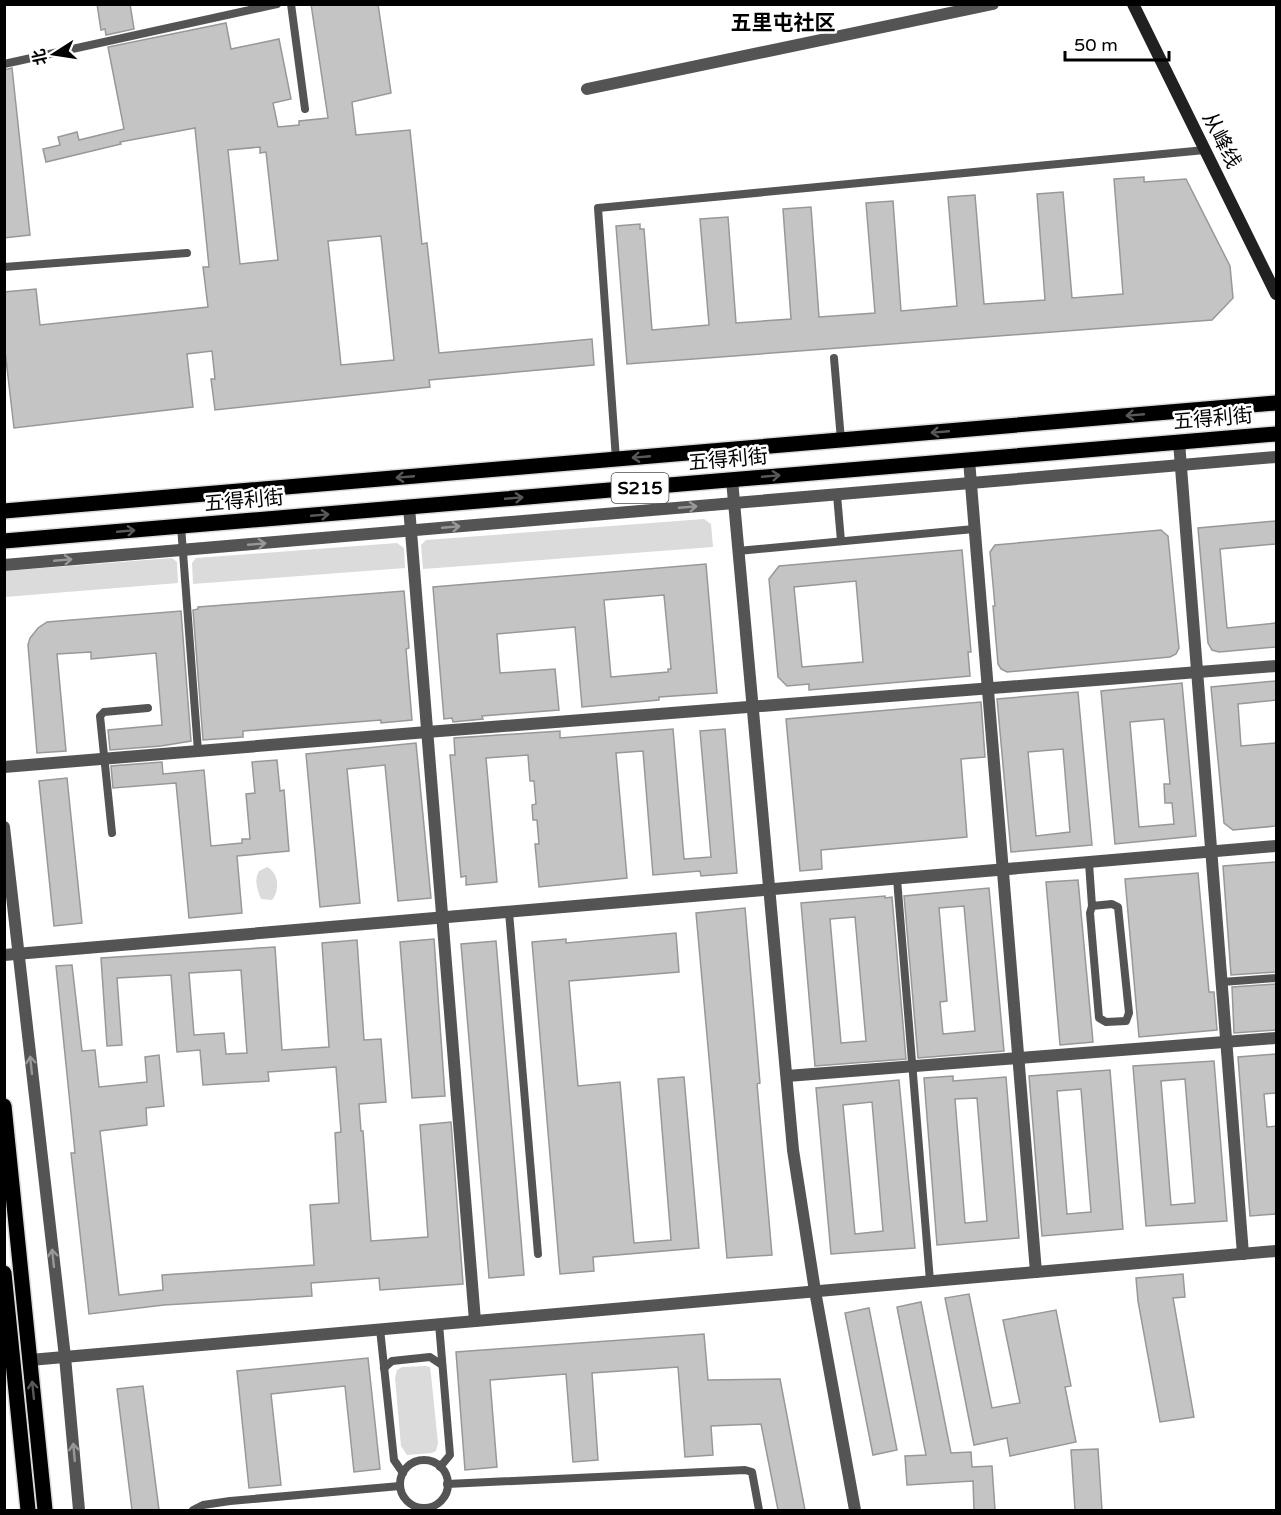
<svg xmlns="http://www.w3.org/2000/svg" width="1281" height="1515" font-family="'Varela Round','Noto Sans SC',sans-serif">
<style>
.green{fill:#dbdbdb}
.building{fill:#c4c4c4;stroke:#989898;stroke-width:1.5;fill-rule:evenodd}
.lines{fill:none;stroke-linecap:round;stroke-linejoin:round}
.primary-casing{stroke:#dbdbdb;stroke-width:18}
.lane{stroke:#545454;stroke-width:8}
.street{stroke:#545454;stroke-width:12}
.secondary{stroke:#212121;stroke-width:12}
.primary{stroke:#000;stroke-width:15}
.oneway{stroke:#595959}
.oneway2{stroke:#989898}
.labels{text-anchor:middle;stroke-width:5;stroke-linejoin:round;paint-order:stroke}
.shield{fill:#fff;stroke:#4c4c4c;stroke-width:1.5}
.shield-label{font-size:18px;font-weight:bold;fill:#000}
.street-label{font-size:20px;fill:#000;stroke:#fff}
.neighbourhood-label{font-size:21px;font-weight:bold;fill:#000;stroke:#fff}
</style>
<rect width="100%" height="100%" fill="#fff"/>
<g class="green">
<polygon points="704,519 711,524 713,547 423,569 421,545 426,540"/>
<polygon points="397,543 404,548 405,568 193,584 192,563 196,558"/>
<polygon points="172,558 177,562 178,583 5,597 5,571"/>
<path d="M267,867C279,873 280,890 272,900L261,899C257,890 254,879 259,871Z"/>
<polygon points="426,1366 430,1367 431,1375 438,1443 436,1451 432,1453 407,1455 401,1446 395,1378 397,1370 402,1367"/>
</g>
<g class="building">
<polygon points="97,4 130,4 134,29 106,35 105,29 101,30"/>
<path d="M311,4H378L391,93L352,102L356,135L410,130L422,244L427,243L439,353L592,339L594,365L429,380L430,387L215,410L211,379H215L212,351L187,354L193,407L14,428L4,342V292L36,289L40,325L208,307L203,267H209L195,128L120,142L121,144L46,162L43,149L60,145L58,137L77,132L79,140L124,129L108,47L226,23L231,49L279,39L291,99L273,103L278,127L299,125V121L328,118ZM260,147V153L266,152L278,260L240,264L228,150ZM381,236L394,360L341,365L328,241Z"/>
<polygon points="12,68 30,235 4,238 4,70"/>
<polygon points="1144,177 1144,182 1186,179 1230,266 1233,298 1212,320 627,364 616,226 640,224 640,229 644,229 652,330 709,325 700,219 728,217 736,323 791,319 783,209 811,207 819,317 875,313 866,203 893,201 901,311 957,306 948,197 975,195 984,304 1045,300 1037,194 1063,192 1072,298 1123,294 1114,179"/>
<polygon points="1276,521 1276,544 1220,549 1227,628 1276,623 1276,647 1219,652 1212,650 1208,643 1198,528"/>
<polygon points="1161,530 1168,536 1179,648 1176,654 1170,657 1007,672 1001,669 998,664 993,606 995,606 990,552 995,545"/>
<path d="M962,550L971,652H968L970,676L809,690V684L787,686L778,677L769,579L779,566ZM856,581L863,662L802,667L794,587Z"/>
<path d="M706,564L717,693L659,697V700L582,707L575,627L497,634L500,673L555,669L559,710L482,716L483,719L453,722L452,718L444,719L433,587ZM664,595L671,669H668V672L611,677L604,600Z"/>
<polygon points="404,591 409,648 406,649 412,720 381,723 381,720 243,731 243,737 203,740 193,610 198,609 198,607"/>
<polygon points="181,611 191,741 161,746 110,750 108,730 162,725 156,653 91,659 91,652 57,654 66,751 37,753 28,645 30,638 38,628 47,622"/>
<polygon points="1276,681 1276,700 1238,704 1241,746 1276,743 1276,826 1233,830 1224,823 1211,687"/>
<path d="M1182,683L1196,836L1115,844L1101,691ZM1164,719L1170,784H1164L1165,803H1172L1174,824L1139,827L1130,722Z"/>
<path d="M1078,692L1092,845L1011,852L997,699ZM1063,749L1070,832L1036,836L1028,752Z"/>
<polygon points="981,702 985,757 961,759 967,837 821,850 822,869 800,871 786,719"/>
<polygon points="673,729 684,859 711,857 700,731 725,729 737,873 701,876 700,871 653,875 643,751 616,753 627,878 539,887 535,844 539,844 537,820 533,820 532,805 536,804 534,781 530,781 528,755 486,758 497,882 466,885 466,876 461,877 450,755 455,755 454,738 560,731 560,738"/>
<polygon points="416,743 431,898 398,901 385,765 347,769 360,903 320,907 306,754"/>
<polygon points="277,760 280,791 284,790 289,851 237,856 242,913 189,918 176,783 113,788 111,766 162,762 163,774 204,770 211,846 242,843 242,839 250,839 246,794 255,793 252,762"/>
<polygon points="67,778 82,923 54,926 39,781"/>
<polygon points="1276,862 1276,972 1231,975 1223,866"/>
<polygon points="1198,873 1209,992 1214,992 1217,1030 1139,1037 1125,879"/>
<polygon points="1078,880 1093,1042 1060,1045 1046,882"/>
<path d="M989,888L1004,1051L918,1058L904,896ZM964,906L975,1031L943,1034L940,1002L947,1001L939,908Z"/>
<path d="M885,896V898L892,897L906,1059L815,1066L801,903ZM855,917L866,1041L841,1043L830,919Z"/>
<polygon points="745,908 760,1083 757,1084 772,1255 727,1258 696,913"/>
<polygon points="676,933 679,972 569,981 578,1086 620,1082 634,1243 671,1240 658,1079 684,1077 699,1248 593,1257 594,1271 560,1274 532,942 566,939 566,943"/>
<polygon points="434,939 445,1096 412,1098 400,942"/>
<path d="M357,940L364,1040L381,1039L386,1102L359,1104L361,1131H363L371,1241L428,1237L420,1125L451,1122L463,1284L380,1290L379,1278L311,1283L312,1296L164,1305L89,1314L71,1153H75L56,966L72,965L82,1051L95,1050L99,1087L147,1082L145,1057L159,1055L164,1106L146,1108L147,1125L100,1131L119,1295L163,1290L162,1275L314,1265L310,1205L339,1203L335,1133L341,1132L336,1067L268,1072L269,1081L203,1085L200,1050L177,1052L171,975L117,978L122,1045L107,1046L101,958L275,947L282,1050L329,1047L322,943ZM241,970L247,1053L226,1054L224,1033L194,1035L189,973Z"/>
<polygon points="496,941 524,1275 489,1278 461,944"/>
<polygon points="1276,984 1276,1030 1234,1033 1232,987"/>
<polygon points="1276,1054 1276,1093 1264,1094 1267,1127 1276,1126 1276,1214 1250,1216 1238,1057"/>
<path d="M1214,1061L1227,1221L1146,1226L1133,1066ZM1185,1079L1195,1203L1171,1205L1161,1081Z"/>
<path d="M1110,1070L1123,1229L1042,1236L1029,1076ZM1081,1089L1091,1212L1067,1214L1057,1091Z"/>
<path d="M953,1076V1081L1006,1077L1019,1238L937,1245L924,1078ZM977,1098L987,1221L965,1223L955,1099Z"/>
<path d="M899,1080L915,1248L831,1254L816,1088ZM872,1102L883,1231L855,1234L843,1105Z"/>
<polygon points="1183,1274 1185,1297 1173,1298 1194,1417 1160,1422 1138,1301 1136,1278"/>
<polygon points="969,1294 992,1408 1020,1403 1003,1320 1056,1310 1071,1386 1065,1387 1076,1442 1010,1456 1007,1438 974,1445 945,1298"/>
<polygon points="921,1302 951,1453 971,1452 972,1467 992,1466 995,1510 974,1510 973,1481 907,1485 905,1456 926,1455 897,1307"/>
<polygon points="869,1308 897,1450 873,1455 845,1313"/>
<polygon points="704,1334 708,1380 780,1379 805,1510 778,1510 761,1424 711,1426 713,1455 685,1457 678,1367 592,1373 598,1460 573,1462 566,1374 490,1380 497,1467 465,1470 456,1352"/>
<polygon points="368,1358 380,1469 354,1472 345,1386 271,1394 281,1485 249,1488 237,1371"/>
<polygon points="143,1386 159,1510 132,1510 117,1389"/>
<polygon points="1098,1449 1102,1510 1075,1510 1071,1450"/>
</g>
<g class="lines">
<g class="primary-casing">
<g id="primary">
<polyline points="4,511 1276,403"/>
<polyline points="4,541 1276,434"/>
<polyline points="4,1106 45,1510"/>
<polyline points="4,1273 28,1510"/>
</g>
</g>
<g class="lane">
<polyline points="291,4 305,109"/>
<polyline points="4,64 277,4"/>
<polyline points="4,267 187,253"/>
<polyline points="834,358 841,440"/>
<polyline points="616,459 598,208 1205,150"/>
<polyline points="837,495 841,541"/>
<polyline points="181,526 198,751"/>
<polyline points="738,551 974,529"/>
<polyline points="112,833 100,716 104,712 148,708"/>
<polyline points="1089,863 1092,906 1090,913 1099,1018 1106,1022 1126,1021 1129,1013 1118,907 1112,904 1092,906"/>
<polyline points="897,879 930,1281"/>
<polyline points="509,912 538,1254"/>
<polyline points="1222,982 1276,978"/>
<polyline points="439,1324 450,1455 440,1467"/>
<polyline points="380,1329 394,1460 403,1473"/>
<polyline points="384,1368 392,1361 430,1357 442,1365"/>
<circle cx="424" cy="1484" r="24"/>
<polyline points="447,1484 745,1470 752,1472 759,1510"/>
<polyline points="193,1510 203,1505 230,1501 400,1486"/>
</g>
<g class="street">
<polyline points="587,89 993,4"/>
<polyline points="1179,442 1243,1254"/>
<polyline points="969,460 1036,1272"/>
<polyline points="732,480 793,1150 815,1291 855,1510"/>
<polyline points="409,507 475,1321"/>
<polyline points="4,565 1276,457"/>
<polyline points="4,767 427,732 1276,666"/>
<polyline points="4,827 65,1357 79,1510"/>
<polyline points="4,955 1276,846"/>
<polyline points="787,1076 1276,1038"/>
<polyline points="30,1360 1276,1251"/>
</g>
<polyline class="secondary" points="1133,4 1276,294"/>
<use href="#primary" class="primary"/>
</g>
<defs><path id="oneway-shaft" d="M-6 0H5M1.5-3L5.5 0L1.5 3" fill="none" stroke-width="1.6" stroke-linecap="round" stroke-linejoin="round" transform="scale(1.5)"/></defs>
<g class="oneway">
<use href="#oneway-shaft" transform="translate(1135 415) rotate(175)"/>
<use href="#oneway-shaft" transform="translate(940 432) rotate(175)"/>
<use href="#oneway-shaft" transform="translate(641 457) rotate(175)"/>
<use href="#oneway-shaft" transform="translate(771 476) rotate(-5)"/>
<use href="#oneway-shaft" transform="translate(405 477) rotate(175)"/>
<use href="#oneway-shaft" transform="translate(514 498) rotate(-5)"/>
<use href="#oneway-shaft" transform="translate(320 515) rotate(-5)"/>
<use href="#oneway-shaft" transform="translate(126 531) rotate(-5)"/>
<use href="#oneway-shaft" transform="translate(33 1390) rotate(-96)"/>
</g>
<g class="oneway2">
<use href="#oneway-shaft" transform="translate(688 507) rotate(-5)"/>
<use href="#oneway-shaft" transform="translate(451 527) rotate(-5)"/>
<use href="#oneway-shaft" transform="translate(257 544) rotate(-5)"/>
<use href="#oneway-shaft" transform="translate(63 560) rotate(-5)"/>
<use href="#oneway-shaft" transform="translate(31 1065) rotate(-96)"/>
<use href="#oneway-shaft" transform="translate(53 1258) rotate(-96)"/>
<use href="#oneway-shaft" transform="translate(74 1452) rotate(-95)"/>
</g>
<g class="labels">
<rect class="shield" x="611.5" y="473" width="57" height="30" rx="4.5"/>
<g class="shield-label">
<text x="640" y="494">S215</text>
</g>
<g class="street-label">
<text transform="translate(1222 140) rotate(63)" y="7">从峰线</text>
<text transform="translate(1213 418) rotate(-5)" y="7">五得利街</text>
<text transform="translate(728 459) rotate(-5)" y="7">五得利街</text>
<text transform="translate(244 500) rotate(-5)" y="7">五得利街</text>
</g>
<g class="neighbourhood-label">
<text x="783" y="30">五里屯社区</text>
</g>
</g>
<rect width="1281" height="1515" fill="none" stroke="#000000" stroke-width="12"/>
<g transform="translate(54 54) rotate(258)" stroke="#ffffff" stroke-width="4.5" paint-order="stroke">
<path d="M0-4.5L10 22L0 15L-10 22Z" fill="#000000"/>
<text y="-9" font-size="16" font-weight="bold" text-anchor="middle" fill="#000000">北</text>
</g>
<path d="M1065 51v9h104v-9" fill="none" stroke="#000000" stroke-width="3"/>
<text x="1074" y="51" font-size="18" fill="#000000" stroke="#ffffff" stroke-width="4.5" paint-order="stroke">50 m</text>
</svg>
